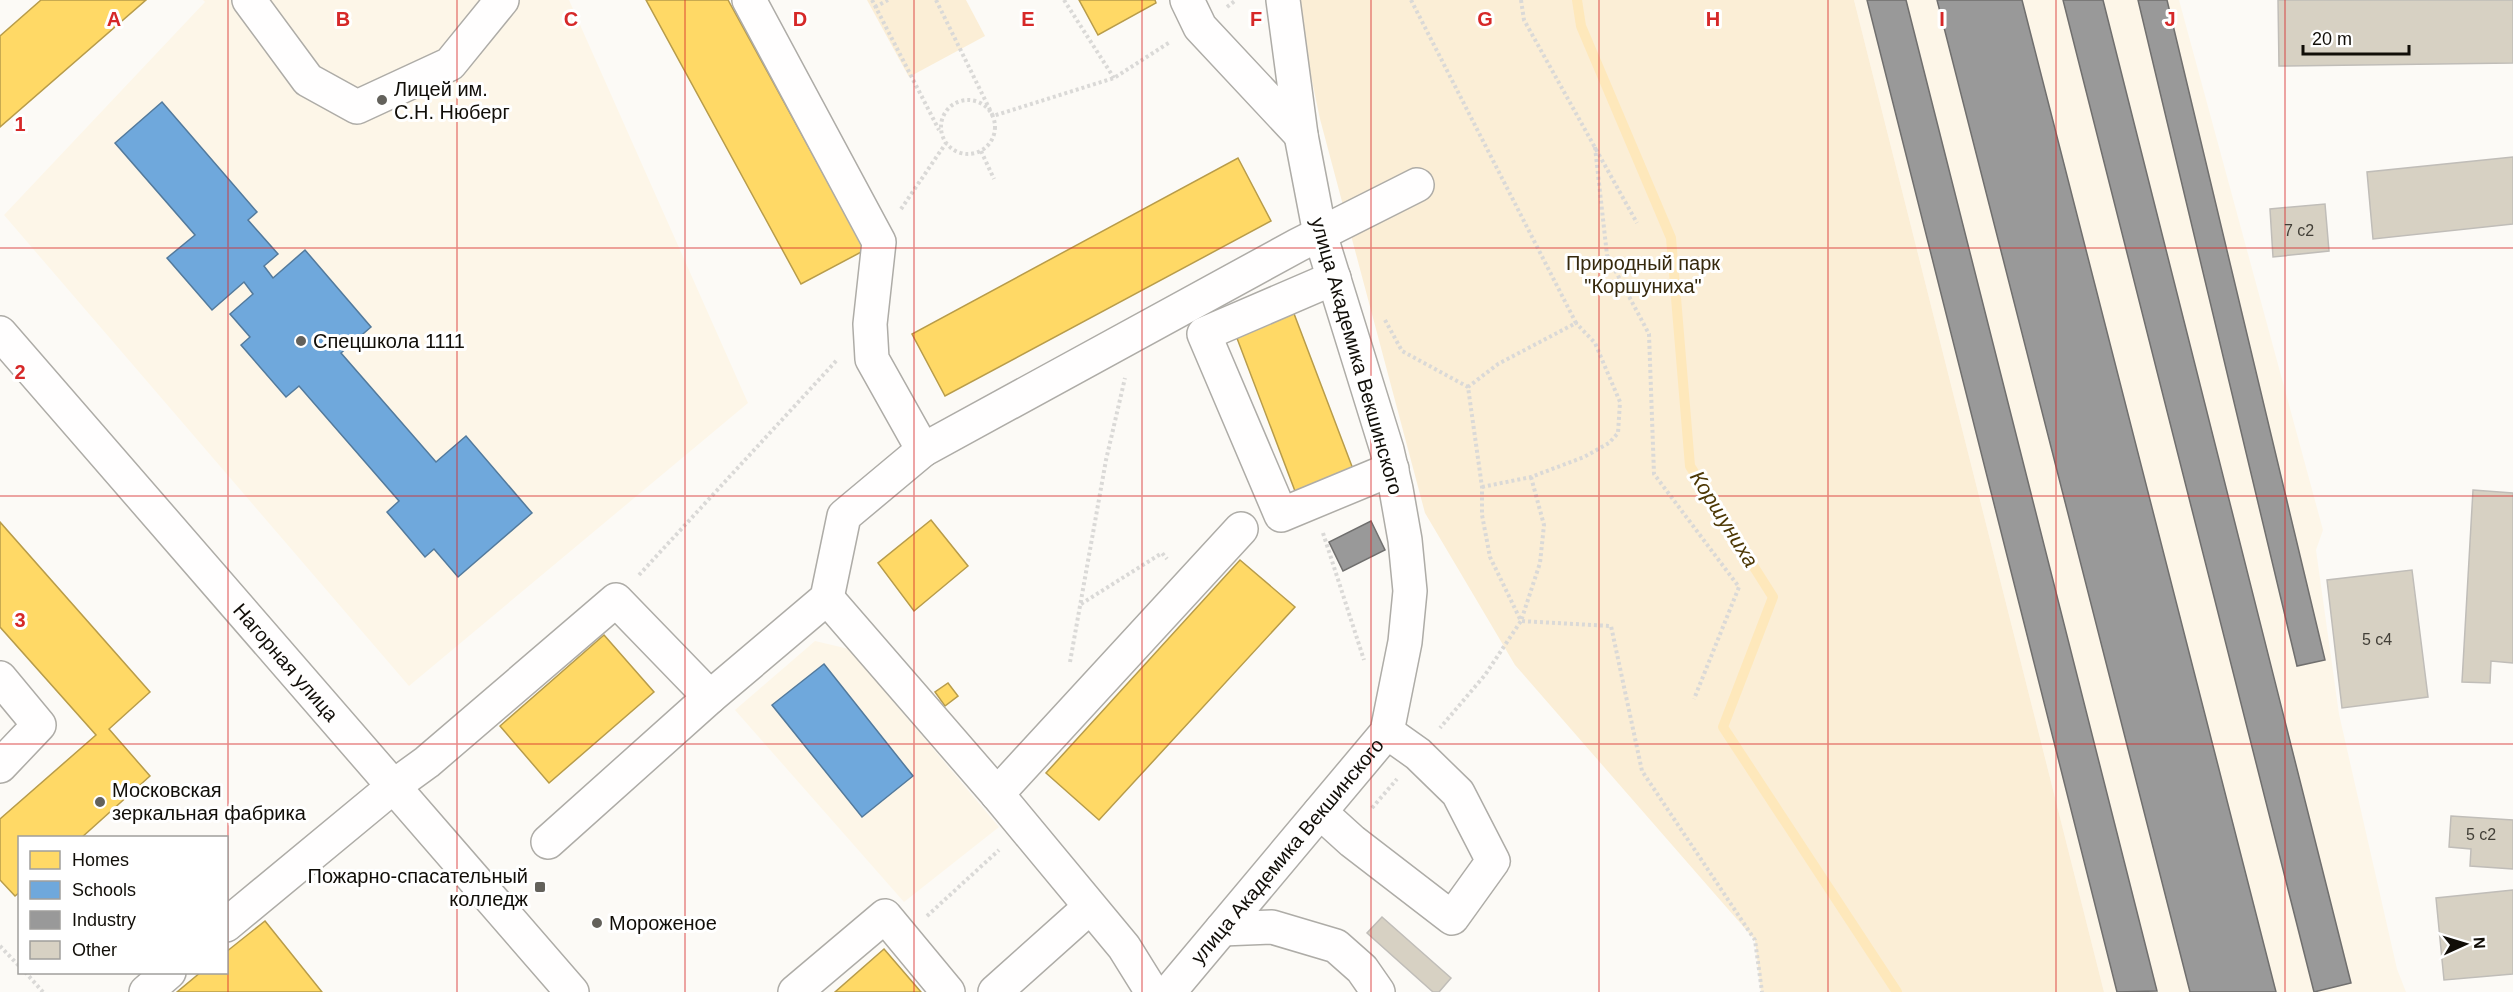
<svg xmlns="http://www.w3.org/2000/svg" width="2513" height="992" font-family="Arial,sans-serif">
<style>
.built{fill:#fdf6e8}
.green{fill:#fbeed6}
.homes{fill:#ffd966;stroke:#b89c4a;stroke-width:1.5}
.schools{fill:#6fa8dc;stroke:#537a9c;stroke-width:1.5}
.industry{fill:#999;stroke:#706f6e;stroke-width:1.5}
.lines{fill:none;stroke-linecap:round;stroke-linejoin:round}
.stream{stroke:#fee8bb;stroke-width:10}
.building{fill:#d7d1c3;stroke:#c0bdb8;stroke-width:1.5}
.minor-casing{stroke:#aeaca7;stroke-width:36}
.path{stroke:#dad9d7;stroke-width:4;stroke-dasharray:3 3;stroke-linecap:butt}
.minor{stroke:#fffefe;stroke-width:33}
.grid{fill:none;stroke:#d62828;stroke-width:1.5;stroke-opacity:0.55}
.poi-dot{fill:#63615b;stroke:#fff;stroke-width:2}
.labels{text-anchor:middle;stroke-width:6;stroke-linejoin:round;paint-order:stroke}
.number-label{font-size:16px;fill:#423f37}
.poi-label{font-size:20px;fill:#110e08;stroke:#fff;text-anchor:start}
.park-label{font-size:20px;fill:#36290d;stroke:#fff}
.street-label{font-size:20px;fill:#110e08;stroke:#fff}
.water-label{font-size:21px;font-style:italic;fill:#4d3805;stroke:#fff}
.grid-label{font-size:20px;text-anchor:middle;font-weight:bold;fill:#d62828;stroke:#fff;stroke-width:6;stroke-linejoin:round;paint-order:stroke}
</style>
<rect width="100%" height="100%" fill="#fcfaf6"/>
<g class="built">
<polygon points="203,0 569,0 748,403 409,686 4,215 205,2"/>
<polygon points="1854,0 2179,0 2323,530 2316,550 2339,714 2397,969 2406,992 2104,992"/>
<polygon points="815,641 849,649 999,827 904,902 735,710"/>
</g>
<g class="green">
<polygon points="867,0 966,0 985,36 909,77"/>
<polygon points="1295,0 1854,0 2104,992 1761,992 1755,940 1515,665 1425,513 1320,119"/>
</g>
<g class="homes">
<polygon points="41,0 146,0 0,127 0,36"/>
<polygon points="646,0 728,0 865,250 801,284"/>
<polygon points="1079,0 1155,0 1156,3 1098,35"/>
<polygon points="1238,158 1271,221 945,396 912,334"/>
<polygon points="1293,311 1356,477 1298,499 1235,333"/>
<polygon points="931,520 968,566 914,611 878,563"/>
<polygon points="0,522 150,692 109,729 150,776 81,838 20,838 20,892 15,896 0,880 0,819 96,735 0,627"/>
<polygon points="1240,560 1295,607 1099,820 1046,773"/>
<polygon points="604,635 654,692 549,783 500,726"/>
<polygon points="948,683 958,696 945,706 935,692"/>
<polygon points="265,921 322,992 177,992 201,972 226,972 226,952"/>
<polygon points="884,949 921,992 835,992"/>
</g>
<g class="schools">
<polygon points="162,102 257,212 248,220 278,254 264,266 273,278 305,250 371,327 341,353 436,462 466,436 532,513 458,577 434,549 425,557 387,512 399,501 299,386 286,397 241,345 250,337 230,314 253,294 244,282 212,310 167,258 195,235 115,143"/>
<polygon points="824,664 913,776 862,817 772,705"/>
</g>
<g class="industry">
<polygon points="1867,0 1906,0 2157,991 2117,992"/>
<polygon points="1937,0 2022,0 2276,992 2190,992"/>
<polygon points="2063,0 2103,0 2351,983 2314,992"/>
<polygon points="2138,0 2167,0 2325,660 2297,666"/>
<polygon points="1371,521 1385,550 1343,571 1329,542"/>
</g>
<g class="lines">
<polyline class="stream" points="1577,0 1581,26 1671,238 1690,466 1773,597 1723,727 1897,992"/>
</g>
<g class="building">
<polygon points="2278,0 2513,0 2513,63 2279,66"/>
<polygon points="2513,157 2513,224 2373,239 2367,172"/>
<polygon points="2325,204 2329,251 2273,257 2270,209"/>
<polygon points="2473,490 2513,493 2513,663 2491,661 2490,683 2462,682"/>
<polygon points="2412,570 2428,697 2342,708 2327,580"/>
<polygon points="2451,816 2513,820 2513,869 2470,866 2471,849 2449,847"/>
<polygon points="2513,890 2513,974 2444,980 2436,898"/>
<polygon points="1382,917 1451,978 1439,992 1433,992 1367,933"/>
</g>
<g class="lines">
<g class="minor-casing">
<g id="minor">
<polyline points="249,0 308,80 357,107 450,64 502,0"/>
<polyline points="749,0 879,242 870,324 872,359 923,450 1298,245 1417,185"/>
<polyline points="1187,0 1200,27 1301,135"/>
<polyline points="1334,278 1204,334 1281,515 1392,469"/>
<path id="s1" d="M0,333L572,992"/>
<polyline points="827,598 997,794 1124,947 1152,992"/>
<polyline points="0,678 39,725 0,766"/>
<polyline points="997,794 1241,529"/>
<polyline points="1320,812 1352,841 1452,918 1493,861 1458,793 1418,754 1387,732"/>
<polyline points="548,842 710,697 827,598 844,516 923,450"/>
<polyline points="226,925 394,786 427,762 616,600 710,697"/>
<polyline points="1222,929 1272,927 1336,946 1362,969 1378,992"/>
<polyline points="146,992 169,972"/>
<polyline points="795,992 885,916 948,992"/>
<polyline points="995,992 1090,907"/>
<path id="s2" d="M1169,992L1387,732L1405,642L1410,591L1405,540L1396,489L1387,450L1320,234L1301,135L1283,0"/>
</g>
</g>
<g class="path">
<polyline points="872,0 939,130"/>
<polyline points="936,0 993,116 1114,78 1170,42"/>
<polyline points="1064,0 1114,78"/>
<polyline points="1411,0 1576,323 1498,364 1468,387 1482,487 1482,515 1490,557 1521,621 1485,675 1440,728"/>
<polyline points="1521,0 1524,20 1637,223"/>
<polyline points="875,7 888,0"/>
<polyline points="1227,7 1236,0"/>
<circle cx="968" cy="127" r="27"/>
<polyline points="1595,147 1607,255 1649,334 1654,474 1739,587 1694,699"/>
<polyline points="981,151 994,179"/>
<polyline points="901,209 946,143"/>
<polyline points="1385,320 1402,351 1468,387"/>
<polyline points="1531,477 1544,525 1540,563 1521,621 1611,626 1642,771 1755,940 1762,992"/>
<polyline points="1482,487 1531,477 1584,457 1609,443 1618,433 1620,402 1595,343 1576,323"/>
<polyline points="1323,533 1364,660"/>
<polyline points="639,575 837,360"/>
<polyline points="1081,604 1162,553 1167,559"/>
<polyline points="1070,662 1106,460 1125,378"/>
<polyline points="1372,808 1397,779"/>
<polyline points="927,916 999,850"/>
<polyline points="0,946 20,967"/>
<polyline points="25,972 43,992"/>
</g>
<use href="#minor" class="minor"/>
</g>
<path class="grid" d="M228,0V992M457,0V992M685,0V992M914,0V992M1142,0V992M1371,0V992M1599,0V992M1828,0V992M2056,0V992M2285,0V992M0,248H2513M0,496H2513M0,744H2513"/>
<g class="poi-dot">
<circle cx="382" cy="100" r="6"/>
<circle cx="301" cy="341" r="6"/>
<circle cx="100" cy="802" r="6"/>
<rect x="534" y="881" width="12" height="12" rx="3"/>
<circle cx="597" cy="923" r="6"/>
</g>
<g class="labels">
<g class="number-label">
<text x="2299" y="236">7 с2</text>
<text x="2377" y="645">5 с4</text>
<text x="2481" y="840">5 с2</text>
</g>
<g class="poi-label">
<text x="394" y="96">Лицей им.<tspan x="394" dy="23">С.Н. Нюберг</tspan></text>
<text x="313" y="348">Спецшкола 1111</text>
<text x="112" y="797">Московская<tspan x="112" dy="23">зеркальная фабрика</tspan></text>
<text x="528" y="883" text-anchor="end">Пожарно-спасательный<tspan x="528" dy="23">колледж</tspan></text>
<text x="609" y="930">Мороженое</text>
</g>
<g class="park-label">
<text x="1643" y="270">Природный парк<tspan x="1643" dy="23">"Коршуниха"</tspan></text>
</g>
<g class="street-label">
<text transform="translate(1357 356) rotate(74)" y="7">улица Академика Векшинского</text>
<text dy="7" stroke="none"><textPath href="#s1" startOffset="436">Нагорная улица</textPath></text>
<text dy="7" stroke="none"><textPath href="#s2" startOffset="184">улица Академика Векшинского</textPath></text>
</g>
<g class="water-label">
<text transform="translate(1724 519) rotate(58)" y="7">Коршуниха</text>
</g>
</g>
<g class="grid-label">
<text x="114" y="26">A</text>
<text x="343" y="26">B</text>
<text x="571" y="26">C</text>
<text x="800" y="26">D</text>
<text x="1028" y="26">E</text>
<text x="1256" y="26">F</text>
<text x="1485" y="26">G</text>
<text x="1713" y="26">H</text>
<text x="1942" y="26">I</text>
<text x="2170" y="26">J</text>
<text x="20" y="131">1</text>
<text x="20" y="379">2</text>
<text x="20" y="627">3</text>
</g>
<rect x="18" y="836" width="210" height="138" fill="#ffffff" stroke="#a09f9c" stroke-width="1.5"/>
<rect x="30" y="851" width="30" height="18" fill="#ffd966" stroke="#a09f9c" stroke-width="1.5"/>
<text x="72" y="866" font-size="18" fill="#110e08">Homes</text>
<rect x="30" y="881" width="30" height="18" fill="#6fa8dc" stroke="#a09f9c" stroke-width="1.5"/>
<text x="72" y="896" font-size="18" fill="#110e08">Schools</text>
<rect x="30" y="911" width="30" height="18" fill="#999999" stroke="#a09f9c" stroke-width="1.5"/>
<text x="72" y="926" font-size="18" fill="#110e08">Industry</text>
<rect x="30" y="941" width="30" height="18" fill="#d7d1c3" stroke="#a09f9c" stroke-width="1.5"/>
<text x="72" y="956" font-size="18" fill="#110e08">Other</text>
<g transform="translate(2465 944) rotate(86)" stroke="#ffffff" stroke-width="4.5" paint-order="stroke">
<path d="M0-4.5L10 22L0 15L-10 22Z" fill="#110e08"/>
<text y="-9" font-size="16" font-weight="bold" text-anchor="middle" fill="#110e08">N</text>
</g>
<path d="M2303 45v9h106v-9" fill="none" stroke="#110e08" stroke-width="3"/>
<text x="2312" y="45" font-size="18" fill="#110e08" stroke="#ffffff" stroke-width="4.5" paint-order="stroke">20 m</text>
</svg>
